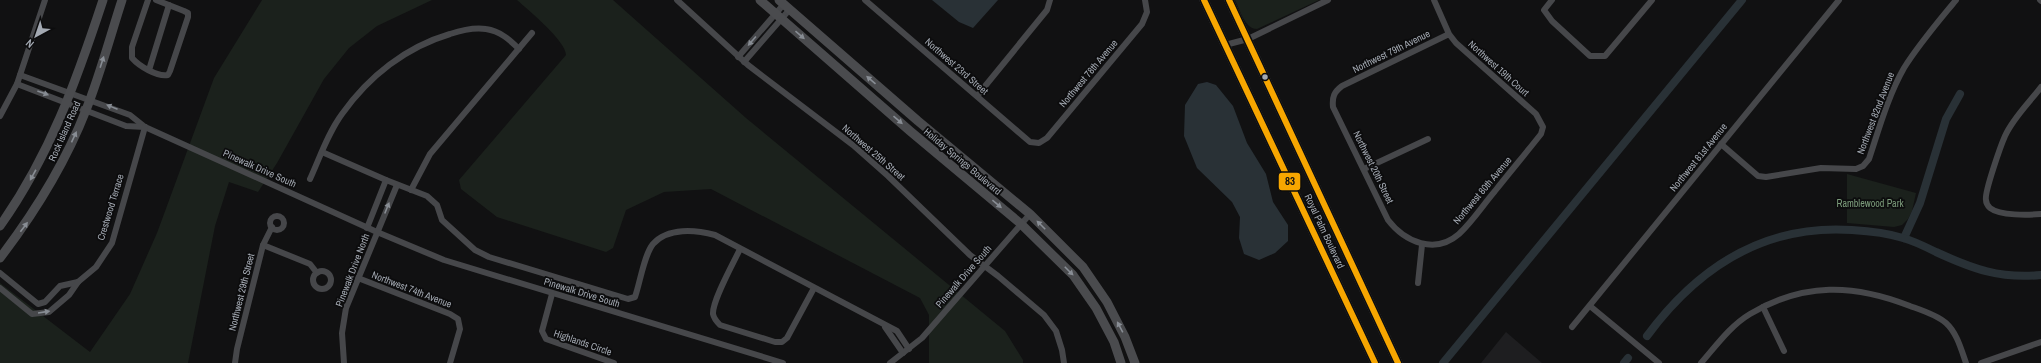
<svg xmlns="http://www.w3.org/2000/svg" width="2041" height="363" font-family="'Archivo Narrow',sans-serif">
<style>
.built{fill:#1e1e20}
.green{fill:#1b211c}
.water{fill:#293136}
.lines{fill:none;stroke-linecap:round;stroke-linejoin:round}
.canal{stroke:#293136;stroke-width:8}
.street{stroke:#46474a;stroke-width:6}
.secondary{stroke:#4a4b4e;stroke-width:9}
.bus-1-casing{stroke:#0c0c0d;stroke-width:9}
.bus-1{stroke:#f7a600;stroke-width:6}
.oneway{fill:#888d94}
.oneway2{fill:#878c93}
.bus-dot{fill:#a3a9b2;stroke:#0c0c0d;stroke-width:1.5}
.labels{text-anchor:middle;stroke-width:3.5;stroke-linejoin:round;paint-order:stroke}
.street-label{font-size:10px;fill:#a3a9b2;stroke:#0c0c0d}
.park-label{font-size:10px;fill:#7c9c7b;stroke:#0c0c0d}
.line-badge{stroke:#0c0c0d;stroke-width:1.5}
.pale-badge-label{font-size:11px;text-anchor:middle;font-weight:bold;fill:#111}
</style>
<rect width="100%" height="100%" fill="#111112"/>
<polygon class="built" points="1506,332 1542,363 1481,363"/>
<g class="green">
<polygon points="262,0 432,0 377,26 349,48 324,79 277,163 258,192 229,182 215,226 188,363 0,363 0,283 90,352 130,294 157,233 214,78"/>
<path d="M517,0H613L746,118L1005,331L1023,360V363H929V315L920,298L711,189L664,192L626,210L613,248L606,252L497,217L461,189L459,180L566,55C566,41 528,10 517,0Z"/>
<path d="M1235,0H1319L1257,29C1245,29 1240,10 1235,0Z"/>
<polygon points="1847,174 1916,193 1912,211 1908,219 1902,225 1894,227 1847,223"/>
</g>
<g class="water">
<polygon points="932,0 998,0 973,28 959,22"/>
<polygon points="1207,82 1216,85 1233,106 1247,143 1266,174 1273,202 1288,225 1288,241 1275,253 1259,260 1244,254 1239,238 1240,217 1232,202 1197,168 1184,136 1185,105 1198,84"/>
</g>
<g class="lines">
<g class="canal">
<polyline points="1904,238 1920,203 1946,119 1960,94"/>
<path d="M1647,336C1698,267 1764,224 1852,230C1869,231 1887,233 1903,238C1914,241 1926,247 1936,252C1973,269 2000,279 2041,275"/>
<polyline points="1443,363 1742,0"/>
<polyline points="1624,363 1628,358"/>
</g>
<g class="street">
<path d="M148,0L132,47V58C139,66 157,77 168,75L170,71L188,17V13L184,11L156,0"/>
<polyline points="677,0 748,65 853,145 888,176 970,255 998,276 1044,315 1056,331 1062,350 1064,363"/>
<polyline points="865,0 1030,142 1039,143 1047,138 1142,24 1147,12 1145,0"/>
<path d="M1434,0L1449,34L1456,43L1536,114L1543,127L1541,134C1526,153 1510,172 1495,191C1483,205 1473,221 1459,234C1435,255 1405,242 1388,220L1333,107C1332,97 1334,92 1342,86L1449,34"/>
<polyline points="1552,0 1544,10 1552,21 1590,56 1605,56 1652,0"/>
<polyline points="2040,0 2041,1"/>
<polyline points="1225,45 1248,39 1328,0"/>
<polyline points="738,57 784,4"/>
<polyline points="744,62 790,9"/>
<polyline points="149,70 169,5"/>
<polyline points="20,75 130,115 145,127 377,232 444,260 783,363"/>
<polyline points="17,84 126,126 145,127"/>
<path d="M2041,87C2029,103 2013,118 2005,136C2001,145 1984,193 1986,200C1986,203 1989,207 1990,208C2000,216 2029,215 2041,214"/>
<polyline points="977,96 1047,10 1050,0"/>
<polyline points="0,116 17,84 45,0"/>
<path d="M1721,144L1758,176L1766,177L1821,168L1856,169L1863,166L1869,159C1879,129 1888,96 1904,68C1919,44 1938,22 1956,0"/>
<path d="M322,152L386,180L427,196L437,205L442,220L475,250L489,257L628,299L635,297C640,283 644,255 653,244C668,227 696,230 715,235L897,331L909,349"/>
<polyline points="1364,169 1428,139"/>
<path d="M310,179C320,157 328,133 342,114C369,76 406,47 450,34C462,30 474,27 486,29C500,31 510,40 519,49"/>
<polyline points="411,190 430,154 532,33"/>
<circle cx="277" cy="223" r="7"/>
<polyline points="367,228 386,180"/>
<polyline points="263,245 310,264 317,273"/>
<path d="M740,249C734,262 712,301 713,314C714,319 717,322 720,325L775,342H782L787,338L814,288"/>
<circle cx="322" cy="280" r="9"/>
<polyline points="0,273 38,304 45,302 60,286 78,282"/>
<polyline points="358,278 450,314 458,319 460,329 450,363"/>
<polyline points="1418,283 1422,245"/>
<polyline points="0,288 32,314 49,312 69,295 78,282 96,267 112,243 145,127"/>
<polyline points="552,294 542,331 546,339 614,363"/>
<polyline points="1590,306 1659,363"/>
<polyline points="1763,307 1784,351"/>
<polyline points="885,327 903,353"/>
<polyline points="1572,327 1839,0"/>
<polyline points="235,363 237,349 263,245 272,227"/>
<polyline points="344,363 342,333 346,308 397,185"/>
<polyline points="890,363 922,338 1030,214"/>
<path d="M1701,363C1716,346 1730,326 1750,314C1804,282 1854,284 1910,306C1921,310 1937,315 1946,323C1957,333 1961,349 1966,363"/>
<polyline points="1981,363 2041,342"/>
</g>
<g class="secondary">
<polyline points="760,0 910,131 1021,224 1073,275 1096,308 1114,342 1121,363"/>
<polyline points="779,0 918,121 1030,214 1083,267 1107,302 1125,337 1135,363"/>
<polyline points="1204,0 1375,363"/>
<polyline points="1229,0 1398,363"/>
<path d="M0,226C50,155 76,82 103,0"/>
<path d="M0,258C35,212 65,164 86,110C100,75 110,37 122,0"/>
</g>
<g class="bus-1-casing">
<g id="bus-1">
<polyline points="1204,0 1375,363"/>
<polyline points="1229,0 1398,363"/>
</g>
</g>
<use href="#bus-1" class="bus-1"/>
</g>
<defs><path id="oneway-solid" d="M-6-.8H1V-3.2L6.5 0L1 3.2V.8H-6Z"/></defs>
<g class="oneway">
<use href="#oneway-solid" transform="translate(800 35) rotate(41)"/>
<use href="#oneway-solid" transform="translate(102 62) rotate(-72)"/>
<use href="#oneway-solid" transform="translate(871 80) rotate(-139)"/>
<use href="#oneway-solid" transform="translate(898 120) rotate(41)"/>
<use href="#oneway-solid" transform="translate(74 137) rotate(-65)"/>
<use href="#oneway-solid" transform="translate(33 175) rotate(119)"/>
<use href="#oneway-solid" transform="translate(997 204) rotate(40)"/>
<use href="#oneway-solid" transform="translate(1041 225) rotate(-135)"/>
<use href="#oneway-solid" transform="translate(24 227) rotate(-53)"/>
<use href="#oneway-solid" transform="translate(1069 271) rotate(45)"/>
<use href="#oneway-solid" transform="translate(1120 327) rotate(-118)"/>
</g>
<g class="oneway2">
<use href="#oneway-solid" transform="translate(752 41) rotate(131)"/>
<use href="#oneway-solid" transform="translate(43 93) rotate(20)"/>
<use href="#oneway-solid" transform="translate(112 107) rotate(-158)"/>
<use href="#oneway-solid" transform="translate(387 208) rotate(-68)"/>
<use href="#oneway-solid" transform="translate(44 312) rotate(-9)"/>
</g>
<circle class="bus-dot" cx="1265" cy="77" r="3.5"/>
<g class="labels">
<g class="street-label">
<text transform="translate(1391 51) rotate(-26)" y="4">Northwest 79th Avenue</text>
<text transform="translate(957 66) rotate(41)" y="4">Northwest 23rd Street</text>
<text transform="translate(1499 68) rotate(42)" y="4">Northwest 19th Court</text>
<text transform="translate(1088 73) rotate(-50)" y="4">Northwest 78th Avenue</text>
<text transform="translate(1875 113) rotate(-69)" y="4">Northwest 82nd Avenue</text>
<text transform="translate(64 131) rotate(-66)" y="4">Rock Island Road</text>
<text transform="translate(874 152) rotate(41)" y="4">Northwest 25th Street</text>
<text transform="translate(1698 157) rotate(-51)" y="4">Northwest 81st Avenue</text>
<text transform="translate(963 161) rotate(40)" y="4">Holiday Springs Boulevard</text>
<text transform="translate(1374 167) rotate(64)" y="4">Northwest 20th Street</text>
<text transform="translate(260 168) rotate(24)" y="4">Pinewalk Drive South</text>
<text transform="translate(1482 190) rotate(-50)" y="4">Northwest 80th Avenue</text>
<text transform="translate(110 207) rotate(-73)" y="4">Crestwood Terrace</text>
<text transform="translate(1325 231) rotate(65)" y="4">Royal Palm Boulevard</text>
<text transform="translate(352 270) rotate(-69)" y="4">Pinewalk Drive North</text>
<text transform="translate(963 276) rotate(-49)" y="4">Pinewalk Drive South</text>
<text transform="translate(412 289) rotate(21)" y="4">Northwest 74th Avenue</text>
<text transform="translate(241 292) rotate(-76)" y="4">Northwest 29th Street</text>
<text transform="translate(582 292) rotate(17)" y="4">Pinewalk Drive South</text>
<text transform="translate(583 342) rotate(19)" y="4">Highlands Circle</text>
</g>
<g class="park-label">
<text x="1870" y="207">Ramblewood Park</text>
</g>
</g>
<rect class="line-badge" x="1278" y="172" width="23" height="19" rx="4" fill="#f7a600"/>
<g class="pale-badge-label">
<text x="1290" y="185">83</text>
</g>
<g transform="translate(36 36) rotate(220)" stroke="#0c0c0d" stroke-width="3" paint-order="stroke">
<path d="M0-3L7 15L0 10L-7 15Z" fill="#a3a9b2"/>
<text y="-6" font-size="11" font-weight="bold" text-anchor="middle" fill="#a3a9b2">N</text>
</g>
</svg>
